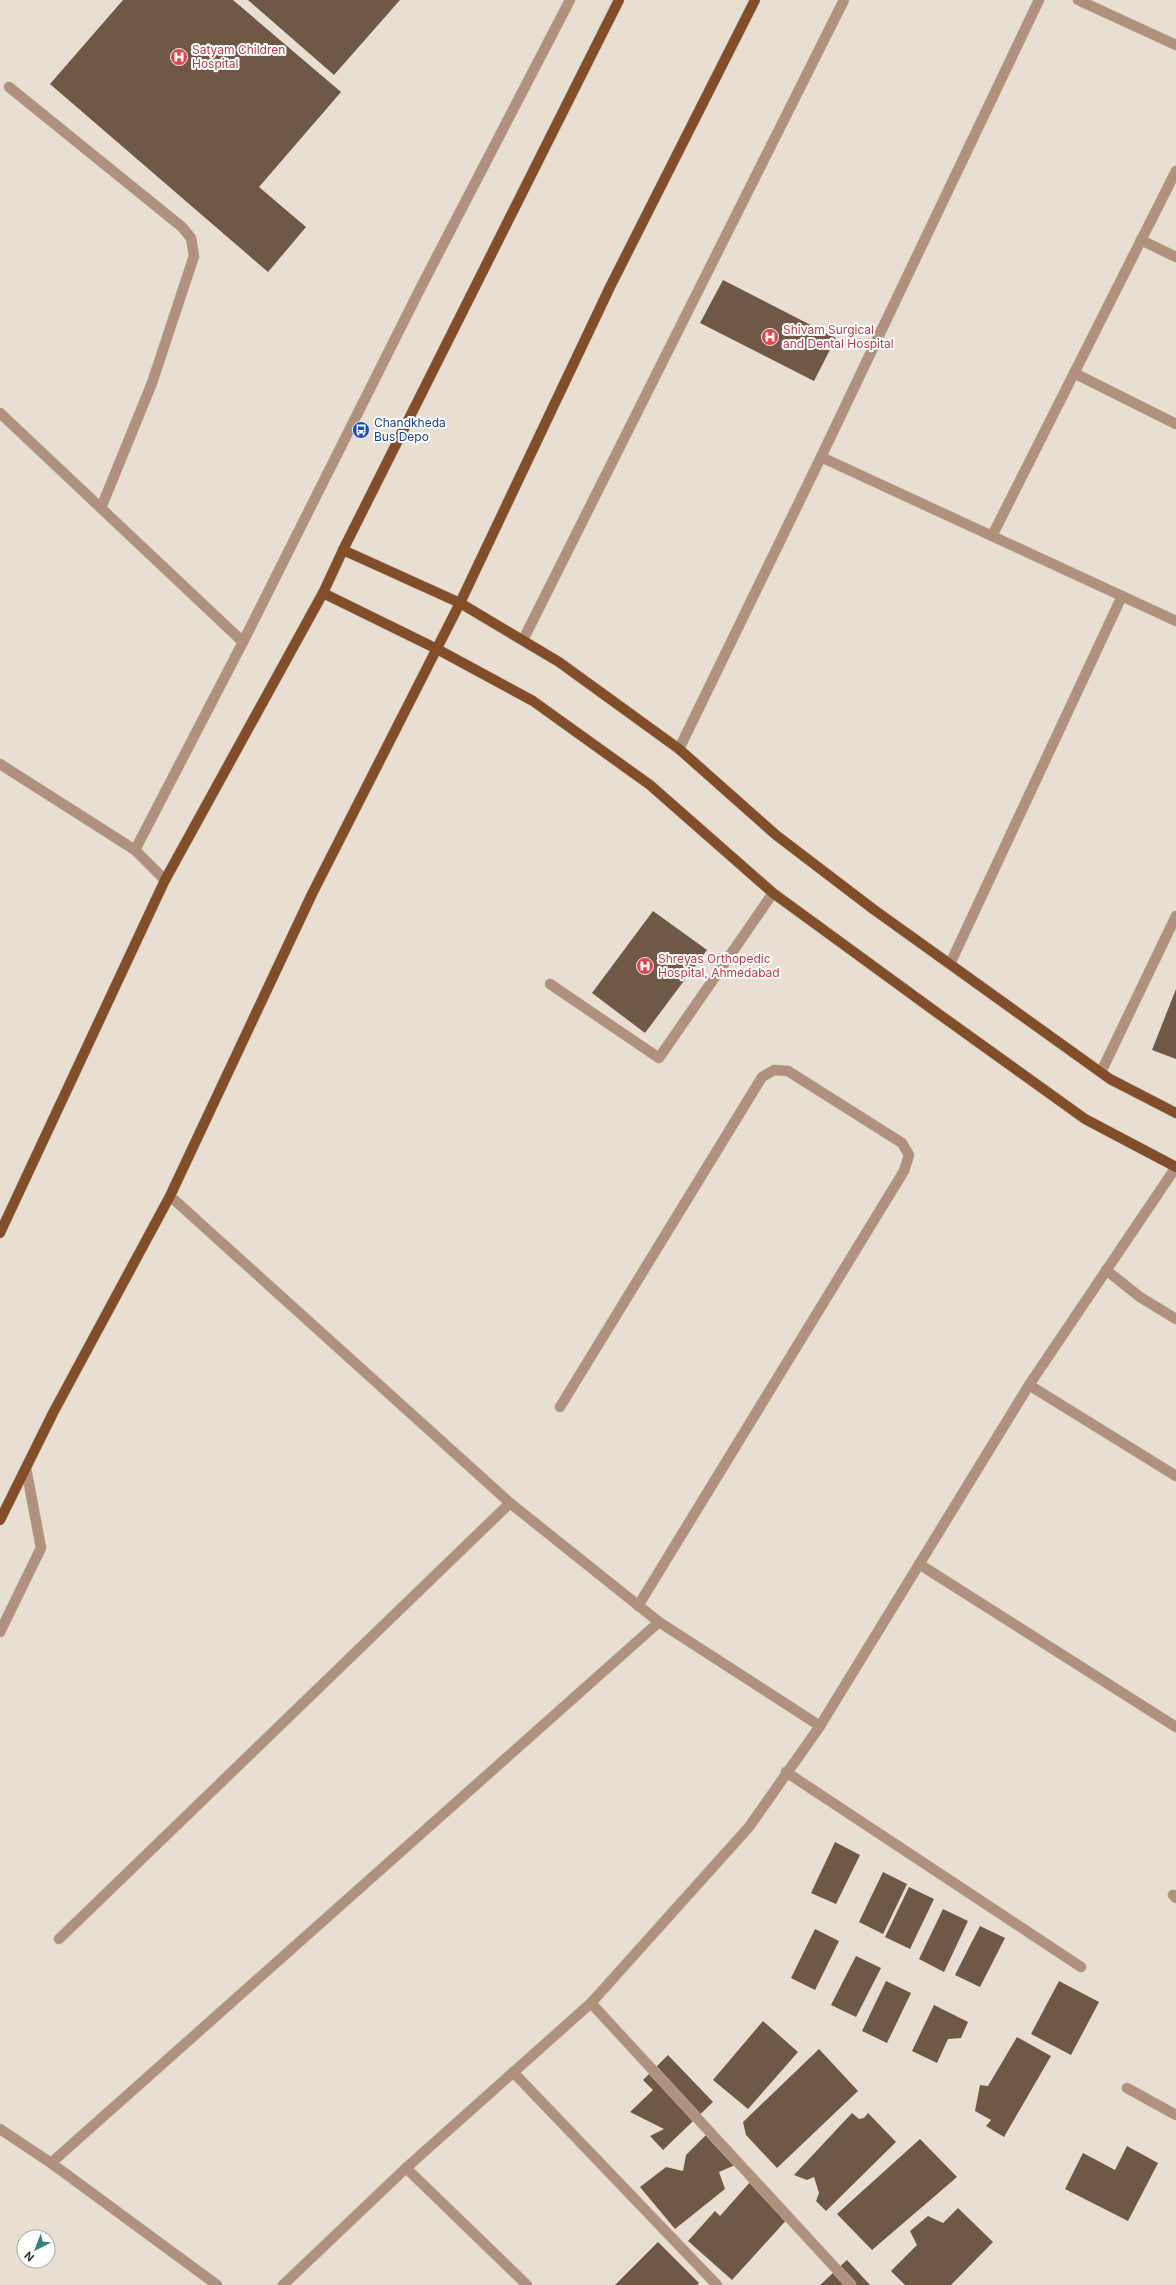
<svg xmlns="http://www.w3.org/2000/svg" width="1176" height="2285" font-family="Inter,sans-serif">
<style>
.building{fill:#705846}
.lines{fill:none;stroke-linecap:round;stroke-linejoin:round}
.minor-casing{stroke:#c3bbaf;stroke-width:11}
.major-casing{stroke:#c3bbaf;stroke-width:11}
.minor{stroke:#af917e;stroke-width:10}
.major{stroke:#824e2a;stroke-width:10}
.labels{text-anchor:middle;stroke-width:4;stroke-linejoin:round;paint-order:stroke}
.health-label{font-size:12px;fill:#be3a42;stroke:#fff;text-anchor:start}
.transit-label{font-size:12px;fill:#164399;stroke:#fff;text-anchor:start}
</style>
<rect width="100%" height="100%" fill="#e8ded1"/>
<g class="building">
<polygon points="123,0 233,0 341,92 259,187 306,227 268,272 50,84"/>
<polygon points="248,0 400,0 334,75"/>
<polygon points="723,280 836,338 814,381 700,323"/>
<polygon points="653,911 707,950 645,1033 592,993"/>
<polygon points="1176,989 1176,1059 1152,1050"/>
<polygon points="835,1842 860,1855 836,1904 811,1893"/>
<polygon points="883,1872 907,1884 883,1934 859,1922"/>
<polygon points="909,1887 934,1899 910,1949 885,1937"/>
<polygon points="943,1909 968,1921 944,1972 919,1959"/>
<polygon points="980,1926 1005,1938 980,1987 955,1975"/>
<polygon points="815,1929 839,1941 815,1990 791,1978"/>
<polygon points="856,1956 881,1968 856,2017 831,2005"/>
<polygon points="886,1981 911,1993 887,2043 862,2031"/>
<polygon points="1059,1981 1099,2002 1071,2055 1031,2034"/>
<polygon points="934,2005 968,2022 961,2038 948,2039 937,2063 912,2051"/>
<polygon points="763,2021 798,2052 748,2109 713,2080"/>
<polygon points="1017,2037 1051,2056 1004,2137 986,2126 991,2120 975,2111 980,2085 988,2086"/>
<polygon points="819,2049 858,2091 777,2168 746,2135 743,2122"/>
<polygon points="668,2055 713,2102 663,2150 650,2136 664,2129 630,2112 653,2090 643,2080"/>
<polygon points="852,2113 859,2119 864,2118 868,2113 896,2142 826,2211 816,2201 819,2193 814,2177 807,2180 794,2175"/>
<polygon points="710,2131 742,2162 719,2172 725,2189 675,2229 640,2187 666,2167 683,2171 686,2155"/>
<polygon points="920,2139 957,2177 872,2250 837,2214"/>
<polygon points="1127,2146 1158,2163 1128,2221 1065,2189 1083,2153 1115,2170"/>
<polygon points="751,2181 790,2216 732,2280 688,2241 715,2211 720,2216"/>
<polygon points="958,2208 993,2242 951,2285 905,2285 891,2271 917,2245 910,2231 928,2216 943,2223"/>
<polygon points="658,2242 699,2283 697,2285 615,2285"/>
<polygon points="847,2260 870,2285 820,2285"/>
</g>
<g class="lines">
<g class="minor-casing">
<g id="minor">
<polyline points="1078,0 1176,45"/>
<polyline points="9,87 182,227 191,238 194,256 152,383 101,508"/>
<polyline points="1141,240 1176,257"/>
<polyline points="1074,373 1176,424"/>
<polyline points="0,413 243,642"/>
<polyline points="821,457 1176,621"/>
<polyline points="992,536 1176,171"/>
<polyline points="523,640 844,0"/>
<polyline points="679,749 821,457 1039,0"/>
<polyline points="0,764 135,850 165,880"/>
<polyline points="135,850 243,642 421,287 570,0"/>
<polyline points="950,964 1122,596"/>
<polyline points="550,984 659,1058 773,893"/>
<polyline points="1101,1072 1176,916"/>
<polyline points="170,1196 510,1503 659,1622"/>
<polyline points="1106,1270 1140,1297 1176,1319"/>
<polyline points="1029,1385 1176,1476"/>
<polyline points="560,1407 762,1077 774,1070 788,1071 902,1143 909,1155 904,1171 638,1606"/>
<polyline points="919,1564 1176,1727"/>
<polyline points="0,1632 41,1548 26,1468"/>
<polyline points="786,1772 1081,1967"/>
<polyline points="1173,1895 1176,1898"/>
<polyline points="59,1939 510,1503"/>
<polyline points="591,2003 851,2285"/>
<polyline points="513,2072 717,2285"/>
<polyline points="1127,2088 1176,2115"/>
<polyline points="0,2129 51,2163 217,2285"/>
<polyline points="51,2163 659,1622 820,1726"/>
<polyline points="406,2168 527,2285"/>
<polyline points="283,2285 406,2168 591,2003 749,1827 820,1726 1029,1385 1176,1167"/>
</g>
</g>
<g class="major-casing">
<g id="major">
<polyline points="343,550 460,603 559,662 679,749 776,835 873,909 1110,1079 1176,1113"/>
<polyline points="323,593 437,649 533,701 650,785 773,893 936,1012 1085,1119 1176,1167"/>
<polyline points="0,1233 165,880 323,593 343,550 619,0"/>
<polyline points="0,1520 53,1413 170,1196 312,894 460,603 610,287 755,0"/>
</g>
</g>
<use href="#minor" class="minor"/>
<use href="#major" class="major"/>
</g>
<defs>
<g id="hospital-disc" transform="scale(0.9)"><circle r="9.5" fill="#e0444e" stroke="#fff"/><path d="M-5-5h3v3.5h4V-5h3V5h-3V1.5h-4V5h-3Z" fill="#fff"/></g>
<g id="bus-disc" transform="scale(0.9)"><circle r="9.5" fill="#1a4fb4" stroke="#fff"/><path d="M-5-6H5V4H4V6H2V4H-2V6H-4V4H-5ZM-3.5-4V0h7V-4ZM-3.5 1.2v1.5H-2V1.2ZM2 1.2v1.5H3.5V1.2Z" fill="#fff"/></g>
</defs>
<g fill-rule="evenodd">
<use href="#hospital-disc" x="179" y="57"/>
<use href="#hospital-disc" x="770" y="337"/>
<use href="#bus-disc" x="361" y="430"/>
<use href="#hospital-disc" x="645" y="966"/>
</g>
<g class="labels">
<g class="health-label">
<text x="192" y="54">Satyam Children<tspan x="192" dy="14">Hospital</tspan></text>
<text x="783" y="334">Shivam Surgical<tspan x="783" dy="14">and Dental Hospital</tspan></text>
<text x="658" y="963">Shreyas Orthopedic<tspan x="658" dy="14">Hospital, Ahmedabad</tspan></text>
</g>
<g class="transit-label">
<text x="374" y="427">Chandkheda<tspan x="374" dy="14">Bus Depo</tspan></text>
</g>
</g>
<g transform="translate(36 2249) rotate(222)"><circle r="19" fill="#ffffff" stroke="#adaba9"/>
<path d="M0-3L7 15L0 10L-7 15Z" fill="#38807d"/>
<text y="-6" font-size="11" font-weight="bold" text-anchor="middle" fill="#312d28">N</text>
</g>
</svg>
